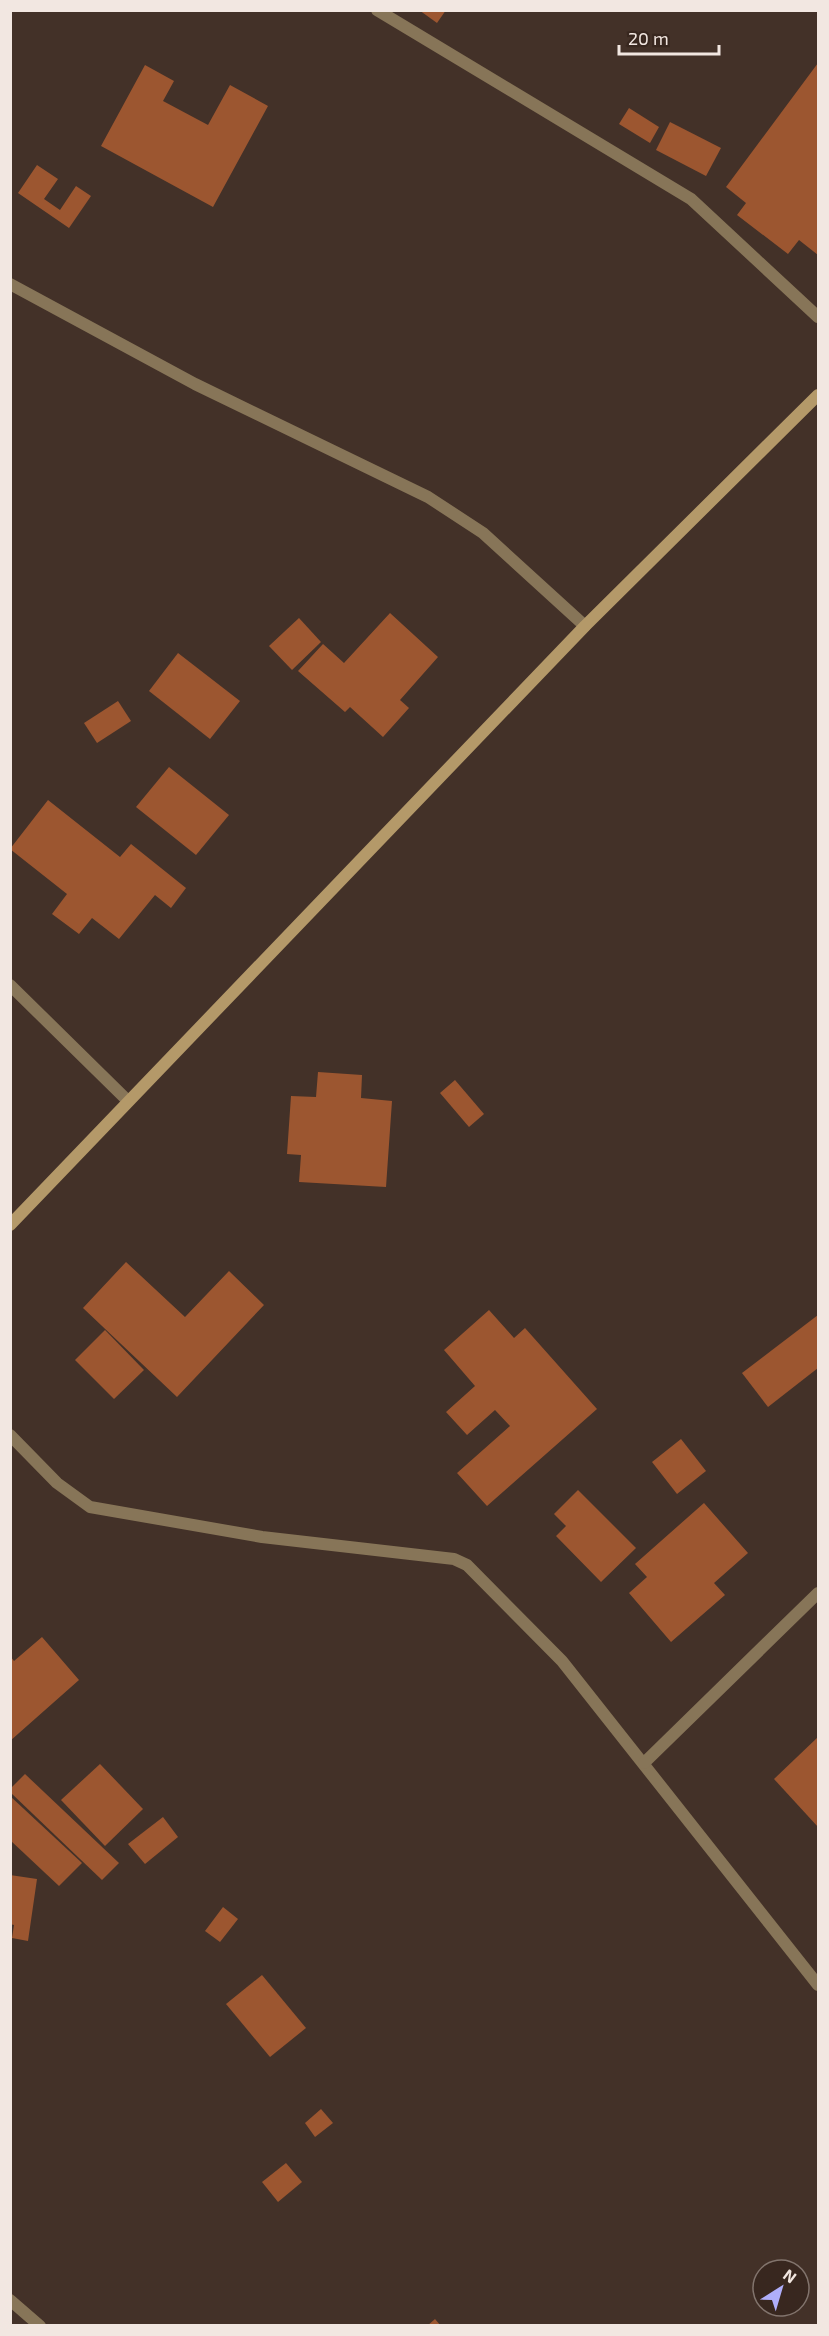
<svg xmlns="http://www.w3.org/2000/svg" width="829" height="2336" font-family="'Exo 2',sans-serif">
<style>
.building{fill:#9c5630}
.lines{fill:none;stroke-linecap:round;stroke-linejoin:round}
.street{stroke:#877558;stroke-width:12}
.secondary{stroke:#b49969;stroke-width:12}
</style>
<rect width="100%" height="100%" fill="#433128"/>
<g class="building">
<polygon points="419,10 446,10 437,23"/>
<polygon points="818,63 818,255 799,240 788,254 737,215 746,203 726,187"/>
<polygon points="145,65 174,81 163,101 208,125 230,85 268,106 213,207 101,146"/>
<polygon points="629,108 659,127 650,143 619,124"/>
<polygon points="670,122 721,148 706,176 656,150"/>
<polygon points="37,165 58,179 44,199 60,210 76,186 91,196 69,228 18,193"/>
<polygon points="390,613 438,657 400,700 409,708 383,737 350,707 345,712 298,671 323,644 344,663"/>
<polygon points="299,618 321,642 292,670 269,646"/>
<polygon points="178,653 240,701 210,739 149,691"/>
<polygon points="118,701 131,721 97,743 84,723"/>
<polygon points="169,767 229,815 196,855 136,807"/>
<polygon points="48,800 120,857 131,844 186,888 171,908 155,895 119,939 92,918 79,934 52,914 67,894 10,849"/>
<polygon points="318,1072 362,1075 361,1098 392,1101 386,1187 299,1182 301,1155 287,1154 291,1096 316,1097"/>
<polygon points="455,1080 484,1114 469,1127 440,1093"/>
<polygon points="126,1262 185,1317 229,1271 264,1305 177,1397 83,1308"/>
<polygon points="489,1310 514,1338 525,1328 597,1409 487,1506 457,1473 510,1426 495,1410 467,1435 446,1412 475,1386 444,1350"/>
<polygon points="818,1315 818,1368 768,1407 742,1373"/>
<polygon points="105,1330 144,1370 114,1399 75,1360"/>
<polygon points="681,1439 706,1471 677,1494 652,1462"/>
<polygon points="578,1490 636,1548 601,1582 556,1536 566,1526 554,1514"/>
<polygon points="704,1503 748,1553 714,1583 725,1595 671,1642 629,1593 647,1577 635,1564"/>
<polygon points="42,1637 79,1680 10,1741 10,1656 14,1661"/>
<polygon points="818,1737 818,1827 774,1779"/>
<polygon points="100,1764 143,1809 105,1846 61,1800"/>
<polygon points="25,1774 119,1863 102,1880 10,1792 10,1789"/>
<polygon points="10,1796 82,1863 59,1886 10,1840"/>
<polygon points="163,1817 178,1837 145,1864 128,1844"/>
<polygon points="10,1875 37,1879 28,1941 12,1938 14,1925 10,1924"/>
<polygon points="223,1907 238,1919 220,1942 205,1931"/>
<polygon points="262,1975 306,2028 270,2057 226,2004"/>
<polygon points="321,2109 333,2123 315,2137 305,2123"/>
<polygon points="286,2163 302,2182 278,2202 262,2182"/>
<polygon points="435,2319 441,2326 427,2326"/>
</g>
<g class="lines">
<g class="street">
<polyline points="377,10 691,199 818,317"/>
<polyline points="10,284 195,384 428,497 483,533 585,626"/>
<polyline points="10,985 128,1101"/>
<polyline points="10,1435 57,1483 90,1507 262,1537 454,1559 467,1565 562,1661 818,1985"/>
<polyline points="644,1763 818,1593"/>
<polyline points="10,2300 40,2326"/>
</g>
<polyline class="secondary" points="10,1225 585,626 818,395"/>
</g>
<rect width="829" height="2336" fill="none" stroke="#f2e7e1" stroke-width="24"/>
<g transform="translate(781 2288) rotate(37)"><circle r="28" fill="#38271f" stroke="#82746d" stroke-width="1.5"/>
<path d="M0-4.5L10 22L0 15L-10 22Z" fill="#afaefa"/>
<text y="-9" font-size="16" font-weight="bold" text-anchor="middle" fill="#f2e7e1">N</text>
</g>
<path d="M619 45v9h100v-9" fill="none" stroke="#f2e7e1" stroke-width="3"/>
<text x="628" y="45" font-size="18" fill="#f2e7e1" stroke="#38271f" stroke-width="4.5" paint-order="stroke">20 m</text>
</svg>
